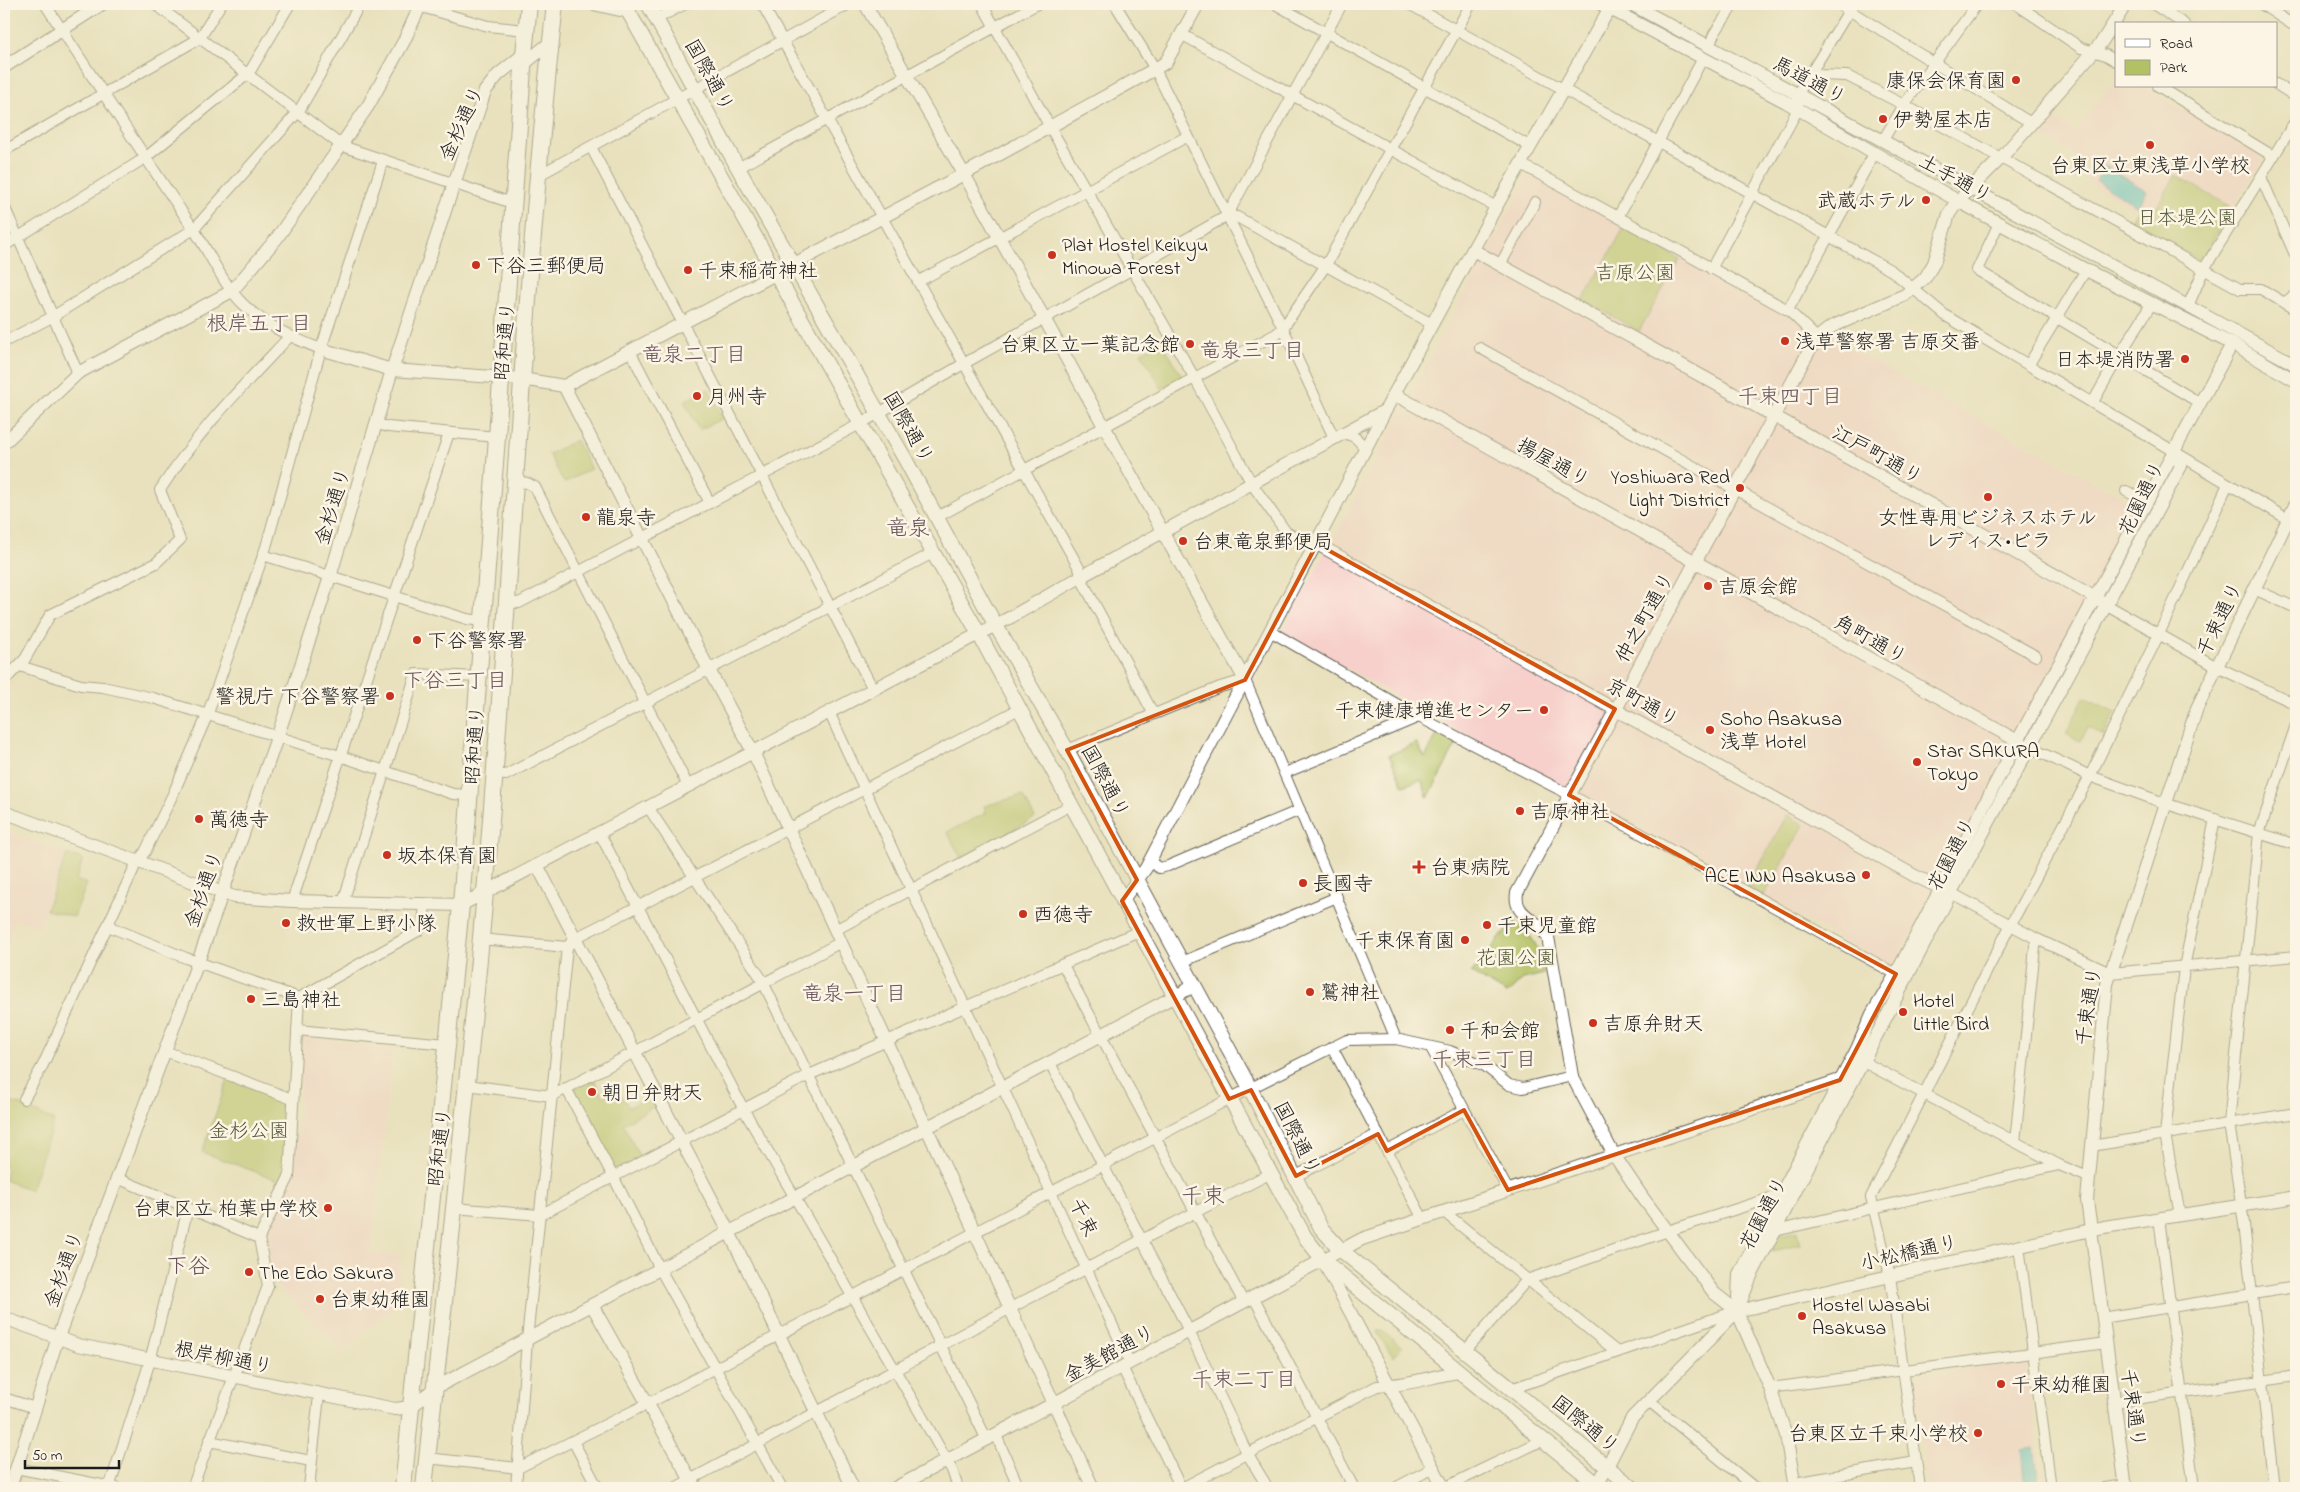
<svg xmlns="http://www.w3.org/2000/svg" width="2300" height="1492" font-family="'Indie Flower','Klee One',sans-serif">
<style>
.built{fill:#f7d0cc}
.green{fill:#b2c163;stroke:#676e40}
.water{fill:#52c0c7;stroke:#376e72}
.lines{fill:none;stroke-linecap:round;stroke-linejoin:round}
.minor-casing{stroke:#646155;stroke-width:12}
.tertiary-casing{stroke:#646155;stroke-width:14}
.secondary-casing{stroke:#646155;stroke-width:16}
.trunk-casing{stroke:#646155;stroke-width:18}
.minor{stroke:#fff;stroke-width:10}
.tertiary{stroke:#fff;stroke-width:12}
.secondary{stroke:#fff;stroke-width:14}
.trunk{stroke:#fff;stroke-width:16}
.marked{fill:none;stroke:#d4530e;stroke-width:4;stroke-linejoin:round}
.poi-dot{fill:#c8321e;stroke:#fcf5e5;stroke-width:2}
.labels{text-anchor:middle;stroke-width:5;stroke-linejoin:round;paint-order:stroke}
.street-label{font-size:20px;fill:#1c1c1c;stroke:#fcf5e5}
.poi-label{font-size:20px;fill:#1c1c1c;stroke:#fcf5e5;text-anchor:start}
.park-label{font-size:20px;fill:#505635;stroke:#fcf5e5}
.neighbourhood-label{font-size:21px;fill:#645058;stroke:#fcf5e5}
.quarter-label{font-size:22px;fill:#645058;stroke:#fcf5e5}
</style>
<rect width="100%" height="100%" fill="#fcf5e5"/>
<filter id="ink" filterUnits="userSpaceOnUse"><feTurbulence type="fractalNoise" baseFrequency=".02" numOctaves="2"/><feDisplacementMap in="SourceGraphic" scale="10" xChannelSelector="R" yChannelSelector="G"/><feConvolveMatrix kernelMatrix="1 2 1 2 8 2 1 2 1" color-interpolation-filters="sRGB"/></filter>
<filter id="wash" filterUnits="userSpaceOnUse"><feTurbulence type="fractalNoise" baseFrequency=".0096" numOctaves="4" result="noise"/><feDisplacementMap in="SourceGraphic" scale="20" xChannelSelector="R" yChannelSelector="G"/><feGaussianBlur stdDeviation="1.12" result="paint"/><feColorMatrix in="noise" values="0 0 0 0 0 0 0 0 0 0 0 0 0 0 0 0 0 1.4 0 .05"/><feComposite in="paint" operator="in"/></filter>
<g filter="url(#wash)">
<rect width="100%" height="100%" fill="#e9e1be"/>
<g class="built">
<polygon points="2116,78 2116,86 2143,86 2259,156 2262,161 2232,208 2176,175 2150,217 2086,181 2094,167 2041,135 2054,118 2075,132"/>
<polygon points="1529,174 2140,507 1893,969 1282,633"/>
<polygon points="4,831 66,853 39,927 15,919 4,956"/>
<polygon points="304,1037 393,1048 371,1253 401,1256 395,1307 341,1350 275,1284 265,1241 294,1175"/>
<polygon points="2026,1362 2043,1488 1928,1488 1914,1377"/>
</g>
<g class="green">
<polygon points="2176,175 2232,208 2201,261 2130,222 2137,210 2150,217"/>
<polygon points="1624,228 1680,259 1639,331 1583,300"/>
<polygon points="1162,342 1183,378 1162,389 1141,352"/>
<polygon points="709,389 723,418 699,430 684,401"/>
<polygon points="576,440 591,469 564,483 549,454"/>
<polygon points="2084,697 2115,712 2104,736 2087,727 2080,741 2066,734"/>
<polygon points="1438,732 1457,743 1428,798 1421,780 1403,786 1389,755 1417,743 1425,758"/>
<polygon points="1023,795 1035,818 961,858 947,832 986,813 984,806"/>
<polygon points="1787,815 1804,825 1764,896 1747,887"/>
<polygon points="67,854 83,859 76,880 87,884 74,917 46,910"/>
<path d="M1514,921C1537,941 1538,945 1544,974L1523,979L1507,994L1471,973Z"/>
<polygon points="594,1078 603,1097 617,1090 629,1107 650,1097 655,1106 623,1124 641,1159 615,1174 571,1090"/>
<polygon points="228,1079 288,1101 283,1182 202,1152"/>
<polygon points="4,1100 21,1105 54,1121 31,1190 4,1180 7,1169 4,1167"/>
<polygon points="1797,1231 1800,1245 1772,1251 1780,1235"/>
<polygon points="1380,1329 1402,1347 1393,1357 1377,1332"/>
</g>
<g class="water">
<polygon points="2105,166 2147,191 2138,206 2096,181"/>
<polygon points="2034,1447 2039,1488 2025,1488 2021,1449"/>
</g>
</g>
<g filter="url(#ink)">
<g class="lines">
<g class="minor-casing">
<g id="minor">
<path d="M45,4C93,78 141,152 191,225C209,251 221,282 243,304C265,325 294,339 321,349"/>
<polyline points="155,4 342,146 512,203"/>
<polyline points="411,4 488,26 525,30"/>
<polyline points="762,4 1079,568 1084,584 1153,713"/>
<polyline points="982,4 1050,127 1194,377 1252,484 1286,532 1304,542 1317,544"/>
<polyline points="1115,4 1155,69 1283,328 1334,438"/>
<polyline points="1275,4 1531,147"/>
<polyline points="1409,4 1892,271 1946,316 2296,524"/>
<polyline points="1839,4 2031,123"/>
<polyline points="2016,4 2081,48 2106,55 2116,61"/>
<polyline points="2153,4 2184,24"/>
<polyline points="2261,4 2296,27"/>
<polyline points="656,19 685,4"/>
<polyline points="1181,34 1496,207"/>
<polyline points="1709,47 1714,34 1734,4"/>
<polyline points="1812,70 1819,75 1847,76 1904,105 2240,289 2261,289 2296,310"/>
<polyline points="2276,84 2296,97"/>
<polyline points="2158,86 2273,156"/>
<polyline points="2290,128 2296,140"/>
<polyline points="1883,140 1904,105 1977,4"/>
<polyline points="591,147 873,689"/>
<polyline points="4,151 200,38 221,4"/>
<polyline points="1521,164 1788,310 1817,338"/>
<polyline points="738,168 1037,4"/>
<polyline points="539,175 849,4"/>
<polyline points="2261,177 2296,257"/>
<polyline points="4,206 78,373"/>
<polyline points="1227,216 1237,217 1432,324"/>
<polyline points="1618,217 1703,58"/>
<polyline points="1999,223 1977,270 2200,403"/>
<polyline points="4,246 145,158 249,73 290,4"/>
<polyline points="1500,265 1535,202"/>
<polyline points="1711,269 1798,109 1798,94 1853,4"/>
<polyline points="919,281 1188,136"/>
<polyline points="2284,303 2296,294"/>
<polyline points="2188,306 2204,269 2296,120"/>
<polyline points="1788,310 1874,154"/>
<polyline points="4,342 52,317 194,229 299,111 360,4"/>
<polyline points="1480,348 2036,656"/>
<polyline points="630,351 710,503"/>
<polyline points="2029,364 2086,270"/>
<polyline points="2093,402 2119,356 2152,303"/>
<polyline points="377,424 388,427 497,437"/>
<path d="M1342,433C1355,436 1360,439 1365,451"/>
<polyline points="515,481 527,483 535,487 688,786"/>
<polyline points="2126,491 2147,502"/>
<polyline points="937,517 1276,334 1283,328 1326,265 1471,4"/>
<polyline points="263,555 467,619 482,621"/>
<polyline points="2254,589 2296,608"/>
<polyline points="507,602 519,603 860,424 965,363 1227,216 1342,4"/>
<polyline points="2107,605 2217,667 2296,704"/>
<polyline points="1270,631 1419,717 1578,799 1896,974"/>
<polyline points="20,666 81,685 103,687 153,698 340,756 453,794 468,795"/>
<path d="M4,681L25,659L50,615L156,563L180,540L160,490C198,431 241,388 289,337"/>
<polyline points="829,712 1130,1363"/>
<polyline points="2029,747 2090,776 2167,804 2296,845"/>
<polyline points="1067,750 1220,687 1245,680 1396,1039"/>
<polyline points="1285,773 1419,717"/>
<polyline points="493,774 506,775 933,553"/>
<polyline points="648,807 761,978 987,1440"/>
<polyline points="599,832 744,1110 920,1413 952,1470 958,1488"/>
<polyline points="1149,861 1159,868 1168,866 1300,810"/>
<polyline points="1951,893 2037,939 2110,973 2296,956"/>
<polyline points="292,901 449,433"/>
<polyline points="343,902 416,674 478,677"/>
<polyline points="108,926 186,958 299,998"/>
<polyline points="835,930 1071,805"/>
<polyline points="480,939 567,947"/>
<polyline points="1182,962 1337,897"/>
<polyline points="1063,965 1243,1301"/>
<polyline points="299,998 418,931 423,924 425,904"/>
<polyline points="297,1030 447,1044"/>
<polyline points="1332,1047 1423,1219"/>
<polyline points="1431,1048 1508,1190"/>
<polyline points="165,1051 292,1099"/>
<polyline points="1858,1059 2059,1165 2088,1177"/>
<polyline points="1050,1063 1184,1321 1248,1455 1268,1488"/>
<polyline points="467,1085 552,1096 841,942"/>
<polyline points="566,1088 616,1182 660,1269 782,1488"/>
<polyline points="24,1099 42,1067 137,862 145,852 173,794 207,716 266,547 321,349 383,161"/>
<polyline points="2015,1142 2035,947 2037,939"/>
<polyline points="2091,1146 2296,1113"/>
<polyline points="1387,1151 1464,1110"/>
<polyline points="1296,1176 1378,1134"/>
<polyline points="117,1178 259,1238"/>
<polyline points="453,1208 540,1215 809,1075 1139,931"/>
<polyline points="1444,1212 1617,1352"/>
<polyline points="2180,1215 2165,1134 2184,967 2215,819"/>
<polyline points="2159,1218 2194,1488"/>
<polyline points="1771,1229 1775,1231 2059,1165"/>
<polyline points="2019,1246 2051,1488"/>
<polyline points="1253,1296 1354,1488"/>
<polyline points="2102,1318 2296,1287"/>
<polyline points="1465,1351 1527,1280 1668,1231 1780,1195"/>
<polyline points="1122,1367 1181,1488"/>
<polyline points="1770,1388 2106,1343"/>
<polyline points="1511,1389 1736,1311"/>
<polyline points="4,1398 35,1408"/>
<polyline points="1649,1401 1755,1488"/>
<polyline points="2114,1402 2296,1376"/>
<polyline points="996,1435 1019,1488"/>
<polyline points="209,1441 311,1461"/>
<polyline points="573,1441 598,1488"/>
<polyline points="427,1458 518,1468 649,1403 1229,1099 1347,1040 1396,1039 1450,1051 1485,1066 1509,1085 1523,1088 1572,1076"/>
<polyline points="16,1468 117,1488"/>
<polyline points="1794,1483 1916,1462"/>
<polyline points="109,1488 150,1361 188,1208"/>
<polyline points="192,1488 268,1286 259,1238 289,1177 299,998"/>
<polyline points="309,1488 319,1395"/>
<polyline points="516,1488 527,1340 567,947 575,938 637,907 1019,709"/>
<polyline points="675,1488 1020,1303 1269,1174"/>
<polyline points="1182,1488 1377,1386 1390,1385"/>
<polyline points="1395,1488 1433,1468"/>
<polyline points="1444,1488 1543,1440"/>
<polyline points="1920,1488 1890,1276 1871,1197 2011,924 2090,776 2159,634 2228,484"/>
<polyline points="2105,1488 2126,1485"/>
<polyline points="2274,1488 2244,1224 2229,1123 2259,833 2296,725"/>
</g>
</g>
<g class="tertiary-casing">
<g id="tertiary">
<polyline points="593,4 629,12"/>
<polyline points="865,4 964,174 1245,680"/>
<polyline points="1601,4 1786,102 1958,201 2086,270 2232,344 2296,381"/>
<polyline points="1631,4 2296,365"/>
<polyline points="4,67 102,4"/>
<polyline points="519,68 551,42"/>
<polyline points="1473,250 1774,416 2101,601"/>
<polyline points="321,349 392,370 522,379 564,386 964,174 1155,69 1166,62 1198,4"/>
<polyline points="564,386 709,670 753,752 1093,1488"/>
<polyline points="1394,394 2023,744"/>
<polyline points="4,443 78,373 232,291 277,238 368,106 404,41 421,4"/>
<polyline points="1317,544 1915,876 1947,891"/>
<polyline points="4,812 234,897 292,901 461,905 1011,617 1082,576 1386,410"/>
<polyline points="537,865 732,1238 853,1488"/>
<polyline points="1122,901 1146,868 1394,394 1496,207 1612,4"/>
<polyline points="1323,1261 1444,1488"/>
<polyline points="1738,1298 1739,1274 1857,1049 1872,1014 1896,974 2017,742 2232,344"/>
<polyline points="592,1305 695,1488"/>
<polyline points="1737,1311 2104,1227 2296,1197"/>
<polyline points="4,1318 78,1345 395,1409 411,1407 435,1388 1194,986"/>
<path d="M1390,1385C1413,1384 1436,1375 1459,1372"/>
<polyline points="10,1488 58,1337 198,962 280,729 330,577 392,370 485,91 498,75 524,54"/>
<polyline points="895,1488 1362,1239 1840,1080 1845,1081"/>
<polyline points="1596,1488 1632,1418 1737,1311 1751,1276 1955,885 2181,466 2175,452"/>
<path d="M1795,1488L1786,1435L1770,1388L1737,1311L1714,1293L1643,1198L1614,1155L1572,1076L1548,937C1537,918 1513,916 1517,893L1804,360L1817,338L1831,327L1905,295L1925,278L1934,263L1949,214L1958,201L2001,158L2101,43L2126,4"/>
<polyline points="2126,1488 2087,1200 2107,984 2197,708 2296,503"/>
</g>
</g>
<g class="secondary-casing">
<g id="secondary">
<polyline points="624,4 979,634 1305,1237 1323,1260 1602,1488"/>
<polyline points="648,4 738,168 905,459 986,608 1067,750 1251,1090 1321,1228 1341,1250 1633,1488"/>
</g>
</g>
<g class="trunk-casing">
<g id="trunk">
<polyline points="403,1488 461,905 497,437 524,54 529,4"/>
<path d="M424,1488C445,1290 468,1091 485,892C511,596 522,299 555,4"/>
</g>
</g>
<use href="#minor" class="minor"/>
<use href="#tertiary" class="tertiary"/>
<use href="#secondary" class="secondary"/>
<use href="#trunk" class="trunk"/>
</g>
</g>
<path d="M0 0H2300V1492H0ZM1317,544L1615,709L1569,795L1896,974L1840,1080L1508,1190L1464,1110L1387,1151L1378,1134L1296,1176L1251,1090L1229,1099L1122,901L1137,880L1067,750L1245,680Z" fill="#e9e1be" fill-opacity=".55" fill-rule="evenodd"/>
<path class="marked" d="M1317,544L1615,709L1569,795L1896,974L1840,1080L1508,1190L1464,1110L1387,1151L1378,1134L1296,1176L1251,1090L1229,1099L1122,901L1137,880L1067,750L1245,680Z"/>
<g class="poi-dot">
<circle cx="2016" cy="80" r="5"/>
<circle cx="1883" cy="119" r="5"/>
<circle cx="2150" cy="145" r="5"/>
<circle cx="1926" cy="200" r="5"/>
<circle cx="1052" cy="255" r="5"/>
<circle cx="476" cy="265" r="5"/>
<circle cx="688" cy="270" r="5"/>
<circle cx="1785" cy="341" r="5"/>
<circle cx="1190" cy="344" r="5"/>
<circle cx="2185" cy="359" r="5"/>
<circle cx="697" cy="396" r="5"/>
<circle cx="1740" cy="488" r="5"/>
<circle cx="1988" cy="497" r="5"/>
<circle cx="586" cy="517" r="5"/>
<circle cx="1183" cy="541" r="5"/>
<circle cx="1708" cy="586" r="5"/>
<circle cx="417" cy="640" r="5"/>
<circle cx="390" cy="696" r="5"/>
<circle cx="1544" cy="710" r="5"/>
<circle cx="1710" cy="730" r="5"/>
<circle cx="1917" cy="762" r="5"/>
<circle cx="1520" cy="811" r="5"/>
<circle cx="199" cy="819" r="5"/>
<circle cx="387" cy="855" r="5"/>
<path d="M1416.5 859.5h5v5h5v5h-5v5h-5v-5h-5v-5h5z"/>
<circle cx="1866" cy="875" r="5"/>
<circle cx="1303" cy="883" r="5"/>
<circle cx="1023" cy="914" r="5"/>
<circle cx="286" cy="923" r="5"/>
<circle cx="1487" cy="925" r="5"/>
<circle cx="1465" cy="940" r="5"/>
<circle cx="1310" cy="992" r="5"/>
<circle cx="251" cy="999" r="5"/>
<circle cx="1903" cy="1012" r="5"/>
<circle cx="1593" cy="1023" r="5"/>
<circle cx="1450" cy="1030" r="5"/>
<circle cx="592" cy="1092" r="5"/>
<circle cx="328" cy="1208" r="5"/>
<circle cx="249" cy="1272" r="5"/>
<circle cx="320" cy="1299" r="5"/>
<circle cx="1802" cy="1316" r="5"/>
<circle cx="2001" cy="1384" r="5"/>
<circle cx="1978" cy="1433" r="5"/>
</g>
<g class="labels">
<g class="street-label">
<text transform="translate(710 75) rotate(61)" y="7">国際通り</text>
<text transform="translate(1810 80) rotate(28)" y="7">馬道通り</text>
<text transform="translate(461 123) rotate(-65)" y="7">金杉通り</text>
<text transform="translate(1956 178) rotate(29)" y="7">土手通り</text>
<text transform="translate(504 341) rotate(-85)" y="7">昭和通り</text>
<text transform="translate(909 427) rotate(60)" y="7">国際通り</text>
<text transform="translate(1878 454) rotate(29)" y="7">江戸町通り</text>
<text transform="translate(1554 462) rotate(29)" y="7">揚屋通り</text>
<text transform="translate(2141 498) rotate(-64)" y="7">花園通り</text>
<text transform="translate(332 506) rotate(-73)" y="7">金杉通り</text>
<text transform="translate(1644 617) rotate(-61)" y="7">仲之町通り</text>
<text transform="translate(2219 619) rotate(-64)" y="7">千束通り</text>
<text transform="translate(1871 639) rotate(29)" y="7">角町通り</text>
<text transform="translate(1643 702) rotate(29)" y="7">京町通り</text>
<text transform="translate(474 745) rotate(-86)" y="7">昭和通り</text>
<text transform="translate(1106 781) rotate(62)" y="7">国際通り</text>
<text transform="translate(1951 854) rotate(-62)" y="7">花園通り</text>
<text transform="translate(203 889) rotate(-71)" y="7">金杉通り</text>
<text transform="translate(2088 1006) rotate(-81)" y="7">千束通り</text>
<text transform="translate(1298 1138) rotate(63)" y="7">国際通り</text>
<text transform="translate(439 1147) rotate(-83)" y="7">昭和通り</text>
<text transform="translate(1763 1213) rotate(-62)" y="7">花園通り</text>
<text transform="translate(1084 1217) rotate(65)" y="7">千束</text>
<text transform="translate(1909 1252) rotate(-13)" y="7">小松橋通り</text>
<text transform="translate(63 1269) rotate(-70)" y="7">金杉通り</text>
<text transform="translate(1109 1353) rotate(-28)" y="7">金美館通り</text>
<text transform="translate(224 1357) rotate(11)" y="7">根岸柳通り</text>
<text transform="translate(2134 1408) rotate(82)" y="7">千束通り</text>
<text transform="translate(1586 1424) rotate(39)" y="7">国際通り</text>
</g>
<g class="poi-label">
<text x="2006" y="87" text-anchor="end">康保会保育園</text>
<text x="1893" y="126">伊勢屋本店</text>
<text x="2150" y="172" text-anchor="middle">台東区立東浅草小学校</text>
<text x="1916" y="207" text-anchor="end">武蔵ホテル</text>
<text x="1062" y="251">Plat Hostel Keikyu<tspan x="1062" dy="23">Minowa Forest</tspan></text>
<text x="486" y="272">下谷三郵便局</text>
<text x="698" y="277">千束稲荷神社</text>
<text x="1795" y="348">浅草警察署 吉原交番</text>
<text x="1180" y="351" text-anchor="end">台東区立一葉記念館</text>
<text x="2175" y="366" text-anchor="end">日本堤消防署</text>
<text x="707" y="403">月州寺</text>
<text x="1730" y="483" text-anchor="end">Yoshiwara Red<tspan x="1730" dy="23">Light District</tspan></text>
<text x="596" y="524">龍泉寺</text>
<text x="1988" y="524" text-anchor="middle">女性専用ビジネスホテル<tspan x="1988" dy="23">レディス•ビラ</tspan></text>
<text x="1193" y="548">台東竜泉郵便局</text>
<text x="1718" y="593">吉原会館</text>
<text x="427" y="647">下谷警察署</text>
<text x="380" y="703" text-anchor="end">警視庁 下谷警察署</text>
<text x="1534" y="717" text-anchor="end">千束健康増進センター</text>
<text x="1720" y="725">Soho Asakusa<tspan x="1720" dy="23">浅草 Hotel</tspan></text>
<text x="1927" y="757">Star SAKURA<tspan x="1927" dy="23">Tokyo</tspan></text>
<text x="1530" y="818">吉原神社</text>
<text x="209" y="826">萬徳寺</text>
<text x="397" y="862">坂本保育園</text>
<text x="1430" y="874">台東病院</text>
<text x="1856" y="882" text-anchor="end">ACE INN Asakusa</text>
<text x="1313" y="890">長國寺</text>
<text x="1033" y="921">西徳寺</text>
<text x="296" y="930">救世軍上野小隊</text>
<text x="1497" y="932">千束児童館</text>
<text x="1455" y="947" text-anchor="end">千束保育園</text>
<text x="1320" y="999">鷲神社</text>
<text x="261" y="1006">三島神社</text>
<text x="1913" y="1007">Hotel<tspan x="1913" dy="23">Little Bird</tspan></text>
<text x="1603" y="1030">吉原弁財天</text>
<text x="1460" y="1037">千和会館</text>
<text x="602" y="1099">朝日弁財天</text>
<text x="318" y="1215" text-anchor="end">台東区立 柏葉中学校</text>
<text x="259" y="1279">The Edo Sakura</text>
<text x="330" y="1306">台東幼稚園</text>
<text x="1812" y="1311">Hostel Wasabi<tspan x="1812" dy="23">Asakusa</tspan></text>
<text x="2011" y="1391">千束幼稚園</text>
<text x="1968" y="1440" text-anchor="end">台東区立千束小学校</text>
</g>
<g class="park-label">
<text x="2187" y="224">日本堤公園</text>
<text x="1635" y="279">吉原公園</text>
<text x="1516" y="964">花園公園</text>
<text x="249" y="1137">金杉公園</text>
</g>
<g class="neighbourhood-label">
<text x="259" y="330">根岸五丁目</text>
<text x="1252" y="357">竜泉三丁目</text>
<text x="694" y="361">竜泉二丁目</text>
<text x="1790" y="403">千束四丁目</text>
<text x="455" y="687">下谷三丁目</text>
<text x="854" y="1000">竜泉一丁目</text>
<text x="1484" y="1066">千束三丁目</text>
<text x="1244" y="1386">千束二丁目</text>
</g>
<g class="quarter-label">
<text x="908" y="535">竜泉</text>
<text x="1203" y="1203">千束</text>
<text x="188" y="1273">下谷</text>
</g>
</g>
<rect width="2300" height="1492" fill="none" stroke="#fcf5e5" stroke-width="20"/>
<rect x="2115" y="22" width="162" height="65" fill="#fcf5e5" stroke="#a29e95"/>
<rect x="2125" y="39" width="25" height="8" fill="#ffffff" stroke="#a29e95"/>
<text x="2160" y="48" font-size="15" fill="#1c1c1c">Road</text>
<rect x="2125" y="60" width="25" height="15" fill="#b2c163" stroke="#a29e95"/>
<text x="2160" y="72" font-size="15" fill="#1c1c1c">Park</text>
<path d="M25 1460v8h94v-8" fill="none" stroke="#1c1c1c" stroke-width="2.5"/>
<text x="32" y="1460" font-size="15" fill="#1c1c1c" stroke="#fcf5e5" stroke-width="4" paint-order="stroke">50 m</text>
</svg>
